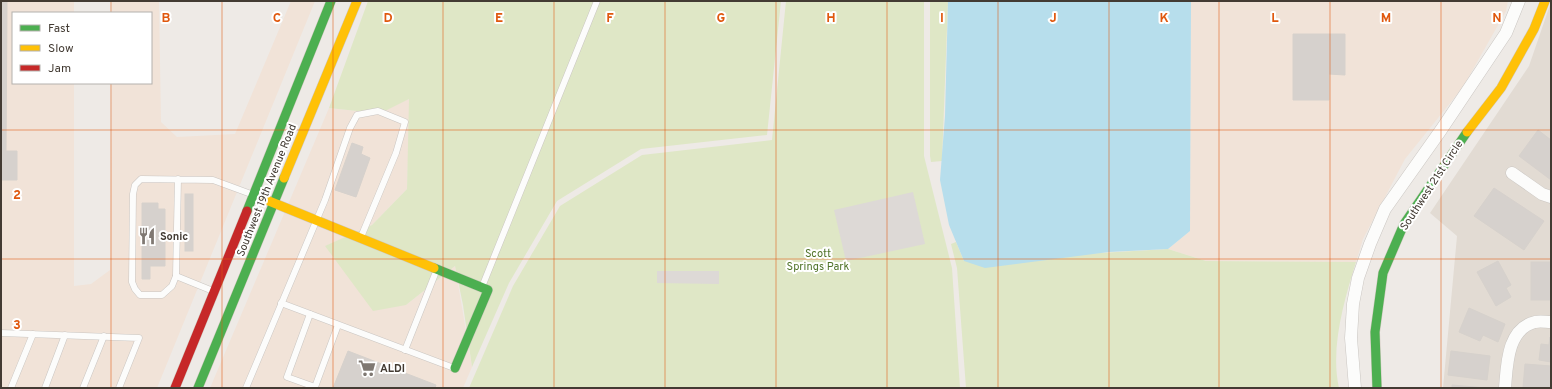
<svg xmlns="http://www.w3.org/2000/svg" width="1552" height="389" font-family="Overpass,sans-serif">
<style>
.residential{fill:#e2dbd3}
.commercial{fill:#f1e3d8}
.green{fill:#dfe7c6}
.parking{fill:#ddd9d6}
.water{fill:#b7deec}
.building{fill:#d6d1cd;stroke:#d6d1cc}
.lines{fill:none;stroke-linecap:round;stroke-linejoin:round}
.lane-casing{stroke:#cac6c2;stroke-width:7}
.street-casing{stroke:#cac6c2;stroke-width:13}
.fast-casing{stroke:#cfc8be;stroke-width:10}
.slow-casing{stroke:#cfc8be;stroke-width:10}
.jam-casing{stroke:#cfc8be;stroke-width:10}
.lane{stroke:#fcfcfb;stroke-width:6}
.street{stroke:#fcfcfb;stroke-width:12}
.fast{stroke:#4caf50;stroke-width:9}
.slow{stroke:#ffc107;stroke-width:9}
.jam{stroke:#c62828;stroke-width:9}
.grid{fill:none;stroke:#e0580e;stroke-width:1;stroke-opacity:0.55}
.labels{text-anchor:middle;stroke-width:4;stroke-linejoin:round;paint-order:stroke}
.street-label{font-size:11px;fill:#433b33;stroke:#fff}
.poi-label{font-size:11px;font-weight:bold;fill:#433b33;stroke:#fff;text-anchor:start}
.park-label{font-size:11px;fill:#4f7328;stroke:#fff}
.grid-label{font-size:13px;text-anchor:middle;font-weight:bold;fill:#e0580e;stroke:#fff;stroke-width:4;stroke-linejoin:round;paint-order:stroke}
</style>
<rect width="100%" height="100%" fill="#eeeae6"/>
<polygon class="residential" points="1551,2 1551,388 1443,388 1457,236 1430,213 1529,66"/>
<g class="commercial">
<polygon points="1,1 74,1 74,13 13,13 13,83 74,83 74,286 91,284 110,270 112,83 151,83 151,13 112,13 112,1 159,1 161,122 177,137 235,134 291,1 315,1 157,388 1,388"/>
<polygon points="1191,1 1508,1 1506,11 1463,87 1405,159 1363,239 1356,262 1206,261 1168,249 1190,231"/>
<polygon points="410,99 407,189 372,225 326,246 406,305 455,266 472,367 463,388 210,388 329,108 357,111"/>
</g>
<g class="green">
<polygon points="368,1 781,1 767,135 641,149 557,201 509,283 472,367 463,305 455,266 406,305 373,311 325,246 372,225 407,189 409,99 385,111 357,111 329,108"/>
<polygon points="786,1 924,1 924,156 952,268 960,388 469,388 513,286 560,206 642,155 772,140"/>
<polygon points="930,1 948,1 942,161 931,162 930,156"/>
<path d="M956,242L964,261L1168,249L1206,261L1356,262C1344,301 1330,348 1339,388H966L957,268L951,244Z"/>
</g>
<g class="parking">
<polygon points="913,192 925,244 846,261 834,210"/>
<polygon points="657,271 719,271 719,284 657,283"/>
</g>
<polygon class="water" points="948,1 1191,1 1190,231 1168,249 1109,252 985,268 964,261 949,225 940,180 945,116"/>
<g class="building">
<polygon points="1,1 7,1 6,151 17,151 17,180 1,180"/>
<polygon points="1293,34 1345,34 1345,75 1329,74 1329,100 1293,100"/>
<polygon points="1538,130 1551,140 1551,180 1519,156"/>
<polygon points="352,143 363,147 361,154 370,158 356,197 335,190"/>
<polygon points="1494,188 1544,221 1524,250 1474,216"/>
<rect x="185" y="194" width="8" height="57"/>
<polygon points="142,203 158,203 158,209 165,209 165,266 150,266 150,279 142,279"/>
<polygon points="1498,261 1511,285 1506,288 1511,297 1496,306 1477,272"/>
<rect x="1531" y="262" width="20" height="38"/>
<polygon points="1469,308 1505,324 1498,342 1483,335 1480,341 1459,332"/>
<polygon points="1550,337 1551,362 1539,360 1541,344 1549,345"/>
<polygon points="348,351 436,385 435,388 333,388"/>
<polygon points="1451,351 1490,356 1487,380 1448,375"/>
<polygon points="1525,364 1551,366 1551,388 1523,388"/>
<polygon points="1452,385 1486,388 1452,388"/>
</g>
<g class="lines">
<g class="lane-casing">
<g id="lane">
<polyline points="178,179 176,276 172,286 162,295 140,295 135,289 132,282 133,194 135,185 141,179 213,180 251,194"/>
<polyline points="176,276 213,291"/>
<polyline points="482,287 597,1"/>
<polyline points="281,303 454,368"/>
<polyline points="310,314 287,377 315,387 338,325"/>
<polyline points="1,333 139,338 119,388"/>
<polyline points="405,350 437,269"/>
<polyline points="11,388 33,334"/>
<polyline points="45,388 65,335"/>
<polyline points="83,388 104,336"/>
<polyline points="246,388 325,200 350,128 357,115 378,111 405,122 396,153 361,237"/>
</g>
</g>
<g class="street-casing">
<g id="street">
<polyline points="1512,173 1542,194 1551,197"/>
<polyline points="1355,388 1351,338 1353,304 1358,278 1370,244 1385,209 1441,130 1506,33 1519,1"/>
<path d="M1505,388C1507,365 1507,329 1535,322C1540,321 1546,322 1551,322"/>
</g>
</g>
<g class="fast-casing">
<g id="fast">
<polyline points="247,211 331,1"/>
<polyline points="434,268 488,290 455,368"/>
<polyline points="198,388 284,178"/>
<polyline points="1377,388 1375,332 1383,273 1404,224 1467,132"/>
</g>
</g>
<g class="slow-casing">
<g id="slow">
<polyline points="1467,132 1501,88 1534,29 1545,1"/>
<polyline points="284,178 357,1"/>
<polyline points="264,199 434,268"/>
</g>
</g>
<g class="jam-casing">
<polyline id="jam" points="175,388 247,211"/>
</g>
<use href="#lane" class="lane"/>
<use href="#street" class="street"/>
<use href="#fast" class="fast"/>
<use href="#slow" class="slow"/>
<use href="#jam" class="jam"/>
</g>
<path class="grid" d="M111,1V13M222,1V388M333,1V388M443,1V388M554,1V388M665,1V388M776,1V388M887,1V388M998,1V388M1109,1V388M1219,1V388M1330,1V388M1441,1V388M111,83V388M1,130H1551M1,259H1551"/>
<defs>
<g id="restaurant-bare" transform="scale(1.38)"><path d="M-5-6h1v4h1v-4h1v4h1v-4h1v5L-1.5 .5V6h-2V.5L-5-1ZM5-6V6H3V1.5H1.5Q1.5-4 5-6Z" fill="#7f7872" stroke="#fff" stroke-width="2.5" paint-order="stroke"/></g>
<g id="supermarket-bare" transform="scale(1.38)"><path d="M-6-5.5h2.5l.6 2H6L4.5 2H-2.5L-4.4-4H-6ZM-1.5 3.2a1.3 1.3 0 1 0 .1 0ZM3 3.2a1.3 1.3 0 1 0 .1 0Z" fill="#7f7872" stroke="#fff" stroke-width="2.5" paint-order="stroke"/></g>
</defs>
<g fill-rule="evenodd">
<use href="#restaurant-bare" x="147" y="236"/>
<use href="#supermarket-bare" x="367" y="368"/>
</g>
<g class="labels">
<g class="street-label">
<text transform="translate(1431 185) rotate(-57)" y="4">Southwest 21st Circle</text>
<text transform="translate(266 190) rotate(-68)" y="4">Southwest 19th Avenue Road</text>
</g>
<g class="poi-label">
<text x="160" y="240">Sonic</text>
<text x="380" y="372">ALDI</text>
</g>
<g class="park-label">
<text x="818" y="257">Scott<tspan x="818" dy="13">Springs Park</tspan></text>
</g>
</g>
<g class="grid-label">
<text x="166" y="22">B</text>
<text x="277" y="22">C</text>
<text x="388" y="22">D</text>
<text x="499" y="22">E</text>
<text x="610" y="22">F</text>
<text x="721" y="22">G</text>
<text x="831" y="22">H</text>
<text x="942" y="22">I</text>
<text x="1053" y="22">J</text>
<text x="1164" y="22">K</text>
<text x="1275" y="22">L</text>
<text x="1386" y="22">M</text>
<text x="1497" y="22">N</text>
<text x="17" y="199">2</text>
<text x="17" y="329">3</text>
</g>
<rect width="1552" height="389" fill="none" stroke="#433b33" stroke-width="4"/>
<rect x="12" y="12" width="140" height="72" fill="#ffffff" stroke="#b4b1ad"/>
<rect x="20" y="25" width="20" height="6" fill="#4caf50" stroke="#b4b1ad"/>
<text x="48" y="32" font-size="12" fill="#433b33">Fast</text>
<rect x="20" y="45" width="20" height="6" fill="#ffc107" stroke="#b4b1ad"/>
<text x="48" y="52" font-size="12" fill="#433b33">Slow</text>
<rect x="20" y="65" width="20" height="6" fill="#c62828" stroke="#b4b1ad"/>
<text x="48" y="72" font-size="12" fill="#433b33">Jam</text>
</svg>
